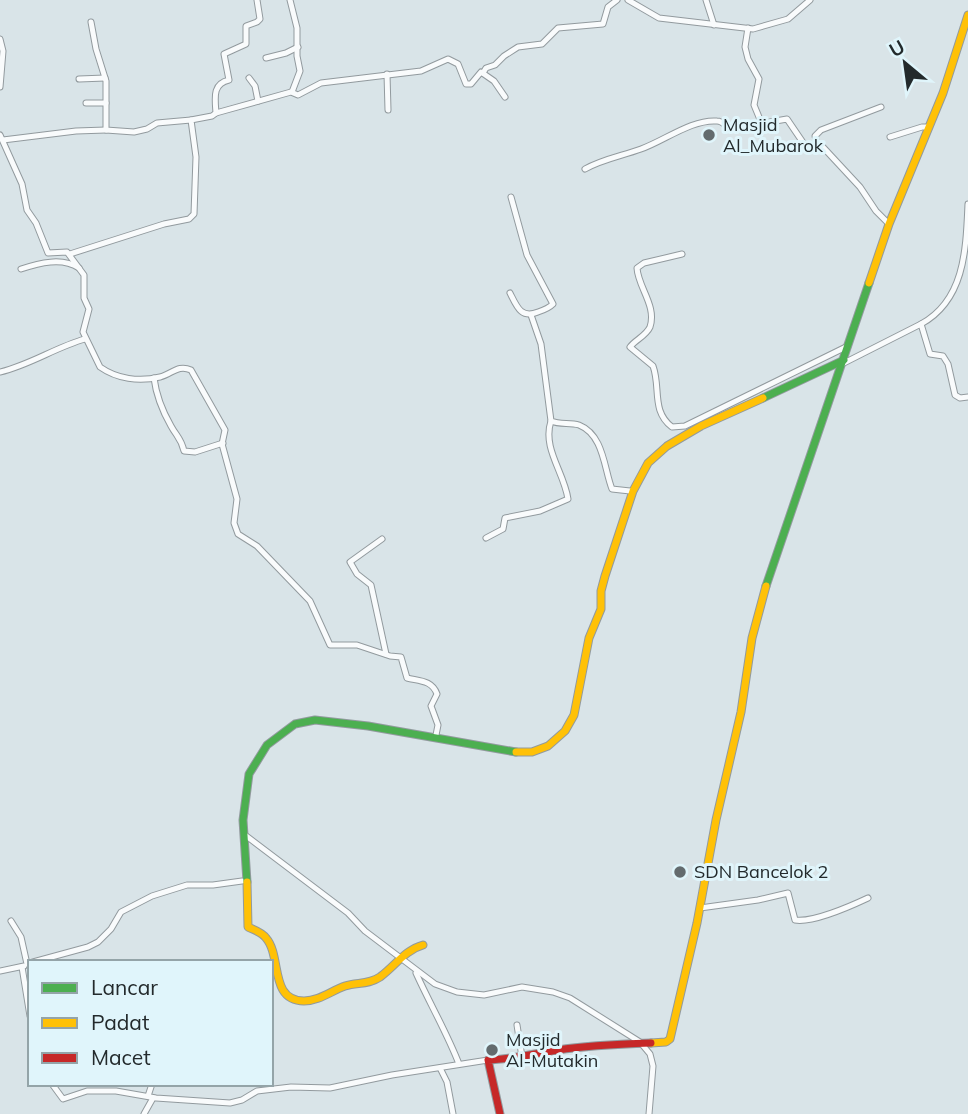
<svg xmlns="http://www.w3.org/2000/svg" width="968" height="1114" font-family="Mulish,sans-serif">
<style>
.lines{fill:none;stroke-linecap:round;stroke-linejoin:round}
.street-casing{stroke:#929a9e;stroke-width:7}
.fast-casing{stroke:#929a9e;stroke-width:9}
.slow-casing{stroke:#929a9e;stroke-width:9}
.jam-casing{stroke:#929a9e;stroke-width:9}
.street{stroke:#f9fbfc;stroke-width:5}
.fast{stroke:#4caf50;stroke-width:7}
.slow{stroke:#ffc107;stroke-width:7}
.jam{stroke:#c62828;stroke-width:7}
.poi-dot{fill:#636b6e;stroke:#e0f5fb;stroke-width:2.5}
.labels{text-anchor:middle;stroke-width:6;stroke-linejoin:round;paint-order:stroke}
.poi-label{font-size:18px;fill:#232a2c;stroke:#e0f5fb;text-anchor:start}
</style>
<rect width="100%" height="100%" fill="#d9e4e8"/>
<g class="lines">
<g class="street-casing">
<g id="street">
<polyline points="290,0 297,28 297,56 300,71 292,92"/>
<polyline points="628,0 659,18 753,29 788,19 810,0"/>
<polyline points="706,0 714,25"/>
<polyline points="91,22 96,49 106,81 106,130 134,132 147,129 157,123 191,120"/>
<polyline points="748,28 745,47 748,59 759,79 754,105 761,122"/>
<polyline points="0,39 3,51 0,87"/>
<polyline points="266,58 286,53 298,47"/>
<polyline points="483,73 486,68 495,65 504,56 518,47 542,44 558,28 603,24 608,7 617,0"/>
<polyline points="387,74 388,110"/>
<polyline points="249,78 255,86 258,101"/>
<polyline points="79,79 105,78"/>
<polyline points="86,103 106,103"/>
<polyline points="216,113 291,92 298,95 321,83 421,71 448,59 458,64 466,84 471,84 481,72 494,81 505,97"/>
<path d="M0,135L22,184L27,210L36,223L48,253L67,252L84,275V298L89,309L83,332L100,367C117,379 139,382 160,377C172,374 178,364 191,370L225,430L222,444L237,499L234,523L238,534L257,546L310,601L330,645H357L390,656L401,657L407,678C419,681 432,680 437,694L431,706L438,725L436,735"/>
<polyline points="890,137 922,127 928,127"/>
<polyline points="3,140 76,131 106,130"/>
<polyline points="817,143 815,136 821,130 881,107"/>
<path d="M585,169C603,159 622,156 641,149C664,141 692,119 717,121C723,121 725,126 730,129L787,119L804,144L821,145L860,187L876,211L889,224"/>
<path d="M70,254L164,224L189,219L194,214L196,157L191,120L212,116L216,113C215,98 212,84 229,80L224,54L246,44V26L257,22L260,19L257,0"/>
<path d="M682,254L644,263L637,268C638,287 657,306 650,327C646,336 635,340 630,347L653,366C661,388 651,411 672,427L685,426L848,346"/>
<path d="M21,269C39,263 62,257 79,268"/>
<path d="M510,293C517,307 521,319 538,312C544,310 549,308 553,304L527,255L511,197"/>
<path d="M531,315L541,344L551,421C560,425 570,422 579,425C604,435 604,469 612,489L630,491"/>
<path d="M921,324C965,300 966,249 968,204"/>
<polyline points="842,364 921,324 930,354 943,356 948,364 955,395 960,398 968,397"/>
<path d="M0,372C30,365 56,347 85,339"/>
<path d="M154,378C156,394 163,412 171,426C177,437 181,438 184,451L195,452L223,443"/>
<path d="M486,538L503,529L505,518L540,511L568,499C564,472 542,448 551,421"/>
<polyline points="382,539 350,562 357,574 371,585 386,654"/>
<polyline points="245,835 348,913 365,931 435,984 457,992 484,995 522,987 553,992 570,998 640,1042 650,1054 653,1066 649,1114"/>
<path d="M700,908L758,900L788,893L795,920C812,923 851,906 868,898"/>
<polyline points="11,921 21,937 27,964"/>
<polyline points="33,962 88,947 98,942 111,929 121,912 152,896 187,885 213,885 242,881"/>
<polyline points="22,967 30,1016"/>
<polyline points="0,971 24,966"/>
<path d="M416,973C430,1004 447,1033 459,1064"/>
<polyline points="517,1025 522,1057"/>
<polyline points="440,1068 447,1082 453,1114"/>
<polyline points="52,1084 63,1099 87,1091 116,1091 156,1098 230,1103 242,1100 257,1091 291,1087 330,1088 392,1075 488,1060"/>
<polyline points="148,1096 152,1084"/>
<polyline points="144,1114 153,1098"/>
</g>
</g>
<g class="fast-casing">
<g id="fast">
<polyline points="763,398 844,360"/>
<polyline points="766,586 869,283"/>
<polyline points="247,882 243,820 249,774 267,745 295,724 315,720 368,726 516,752"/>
</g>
</g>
<g class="slow-casing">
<g id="slow">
<polyline points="869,283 889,224 943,93 968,15"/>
<polyline points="516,752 532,752 548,746 565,731 574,715 589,638 601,609 601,591 605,576 633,491 648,463 667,446 701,426 763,398"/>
<path d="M247,882L248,927C254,930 262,932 266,938C282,956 269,1001 304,1001C319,1001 331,991 345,986C357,982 368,985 380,977C395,966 405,950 423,945"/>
<polyline points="651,1043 666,1042 670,1039 697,923 716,820 741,712 752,638 766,586"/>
</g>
</g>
<g class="jam-casing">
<path id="jam" d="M500,1114L488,1060C512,1059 534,1054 558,1050C589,1045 620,1044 651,1043"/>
</g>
<use href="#street" class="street"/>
<use href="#fast" class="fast"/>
<use href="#slow" class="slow"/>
<use href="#jam" class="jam"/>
</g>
<g class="poi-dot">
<circle cx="709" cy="135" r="7"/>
<circle cx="680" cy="872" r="7"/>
<circle cx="492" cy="1050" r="7"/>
</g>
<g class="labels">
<g class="poi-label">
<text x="723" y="131">Masjid<tspan x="723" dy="21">Al_Mubarok</tspan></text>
<text x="694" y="878">SDN Bancelok 2</text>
<text x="506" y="1046">Masjid<tspan x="506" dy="21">Al-Mutakin</tspan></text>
</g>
</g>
<rect x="28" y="960" width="245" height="126" fill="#e0f5fb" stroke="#94a4a8" stroke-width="2"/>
<rect x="42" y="983" width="35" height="10" fill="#4caf50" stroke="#94a4a8" stroke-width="2"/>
<text x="91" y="995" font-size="21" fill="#232a2c">Lancar</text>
<rect x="42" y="1018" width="35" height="10" fill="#ffc107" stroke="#94a4a8" stroke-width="2"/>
<text x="91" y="1030" font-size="21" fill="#232a2c">Padat</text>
<rect x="42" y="1053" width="35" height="10" fill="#c62828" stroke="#94a4a8" stroke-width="2"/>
<text x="91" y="1065" font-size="21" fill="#232a2c">Macet</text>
<g transform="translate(905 63) rotate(331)" stroke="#e0f5fb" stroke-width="5" paint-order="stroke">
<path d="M0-5L12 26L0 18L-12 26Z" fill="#232a2c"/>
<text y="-10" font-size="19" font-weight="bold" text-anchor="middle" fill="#232a2c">U</text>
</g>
</svg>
